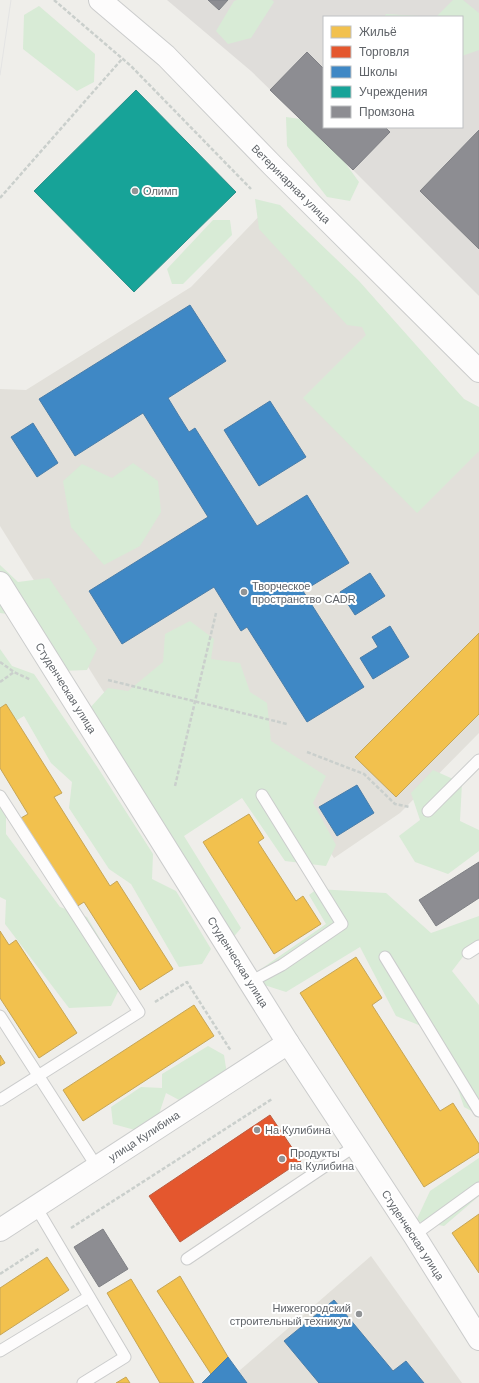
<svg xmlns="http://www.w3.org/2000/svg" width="479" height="1383" font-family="Arial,sans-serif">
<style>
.industrial{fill:#dfddda;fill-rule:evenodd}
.education{fill:#e2e0da}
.green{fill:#d8ebd6}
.homes{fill:#f2c14e;stroke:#c6a556}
.shops{fill:#e4572e;stroke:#bc5b3f}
.schools{fill:#3f88c5;stroke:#497da9}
.public{fill:#17a398;stroke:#2d908a}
.industry{fill:#8d8d92;stroke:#7f8085}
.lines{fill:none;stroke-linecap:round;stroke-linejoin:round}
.service-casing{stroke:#cbcccc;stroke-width:13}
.minor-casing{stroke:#cbcccc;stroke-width:24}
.path{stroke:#cacfcc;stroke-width:2.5;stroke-dasharray:4 2;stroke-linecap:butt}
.service{stroke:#fdfcfc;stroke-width:11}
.minor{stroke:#fdfcfc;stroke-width:22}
.tram{stroke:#e4e4e4;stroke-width:1}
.poi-dot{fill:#919496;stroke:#fff;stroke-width:1.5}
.labels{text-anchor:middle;stroke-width:4;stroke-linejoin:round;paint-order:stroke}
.street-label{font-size:11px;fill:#5f6368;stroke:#fff}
.poi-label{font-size:11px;fill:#5f6368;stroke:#fff;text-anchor:start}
</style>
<rect width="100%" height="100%" fill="#efeeea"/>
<path class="industrial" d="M167,0H479V296L353,170L251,71ZM324,17H462V127H324Z"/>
<g class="education">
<polygon points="269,206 479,421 479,733 400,813 334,858 276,769 168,790 100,686 0,526 0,389 26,390 191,287"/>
<polygon points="371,1256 462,1383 247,1383 239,1371"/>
</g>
<g class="green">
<polygon points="237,0 272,0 274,2 251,38 228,44 216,31 234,1"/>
<polygon points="453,0 463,0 479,13 479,50 462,56 462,17 384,17 386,14 436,17"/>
<polygon points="39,6 95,54 94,82 77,91 23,49 24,15"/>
<polygon points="286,117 315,121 359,182 350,201 327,197 287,146"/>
<polygon points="255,199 280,205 359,281 464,399 479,407 479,451 417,513 303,398 366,335 362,327 347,325 259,229"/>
<polygon points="213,220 230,220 232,235 183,284 172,284 167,269"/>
<polygon points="133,463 158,481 161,512 140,546 104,565 71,527 63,481 82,464 112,478"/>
<polygon points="0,565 18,582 49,578 97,649 87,670 60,671 29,617 0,613"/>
<polygon points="190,621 214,639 211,659 240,663 250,692 267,703 271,741 326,776 313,803 336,845 326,866 285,861 242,798 184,836 241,928 232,939 89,709 108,688 128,691 163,662 165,634"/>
<polygon points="0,649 12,666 34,674 98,768 153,854 152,879 176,891 211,949 202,964 179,967 131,884 109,869 69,808 72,782 51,763 24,716 0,730"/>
<polygon points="433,770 462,783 460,821 479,830 479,851 448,874 415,862 399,836 420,820 411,793"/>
<polygon points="0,789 6,798 6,834 60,907 87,917 124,979 111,1006 69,1008 5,924 6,900 0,897"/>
<polygon points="317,889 386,893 431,933 479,916 479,942 475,941 452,971 479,1005 479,1115 464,1107 439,1033 396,1016 360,947 286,992 258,983 261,969 326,924 309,895"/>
<polygon points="208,1046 224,1055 227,1074 181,1101 166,1093 159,1114 135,1130 113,1124 111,1107 141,1087 162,1088 162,1074"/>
<polygon points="479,1158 479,1196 444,1226 416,1221 430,1191"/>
</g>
<g class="homes">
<polygon points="479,633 479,714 396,797 355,757"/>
<polygon points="6,704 62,793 54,797 110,886 117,881 173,969 140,990 84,902 76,907 21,818 28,814 0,768 0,708"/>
<polygon points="249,814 264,838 258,842 296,901 303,896 321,924 274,954 203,842"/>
<polygon points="0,931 9,945 16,940 77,1033 39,1058 0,998"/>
<polygon points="356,957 382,998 372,1005 440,1111 453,1103 479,1144 479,1152 424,1187 300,993"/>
<polygon points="194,1005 214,1036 83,1121 63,1090"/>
<polygon points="0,1055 5,1063 0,1066"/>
<polygon points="479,1214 479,1273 452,1233"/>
<polygon points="47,1257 69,1290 0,1335 0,1288"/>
<polygon points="180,1276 228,1357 211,1374 157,1291"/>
<polygon points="131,1279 194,1383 160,1383 107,1293"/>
<polygon points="126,1377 130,1383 116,1383"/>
</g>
<polygon class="shops" points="270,1115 301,1161 180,1242 149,1196"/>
<g class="schools">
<polygon points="190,305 226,361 168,398 179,416 189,432 195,428 257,526 307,495 349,563 303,591 364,687 307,722 247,627 241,631 214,587 122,644 89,591 208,517 143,413 75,456 39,399"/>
<polygon points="270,401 306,457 259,486 224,430"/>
<polygon points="33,423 58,463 37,477 11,437"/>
<polygon points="370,573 385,596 355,615 340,592"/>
<polygon points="390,626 409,657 373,679 360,658 378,647 372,637"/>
<polygon points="357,785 374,813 337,836 319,807"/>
<polygon points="334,1300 393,1371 406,1361 424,1383 319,1383 284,1341"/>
<polygon points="228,1357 247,1383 202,1383"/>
</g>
<polygon class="public" points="136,90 236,192 134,292 34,191"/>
<g class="industry">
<polygon points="208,0 228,0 219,10"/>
<polygon points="307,52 324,69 324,127 385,127 390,132 353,170 270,90"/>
<polygon points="479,130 479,249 420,191"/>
<polygon points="479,862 479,898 436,926 419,900"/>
<polygon points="103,1229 128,1269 99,1287 74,1247"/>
</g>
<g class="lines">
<g class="service-casing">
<g id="service">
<polyline points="0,796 139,1012 0,1100"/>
<polyline points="428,811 479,760"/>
<polyline points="468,953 479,946"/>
<polyline points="385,957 479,1111"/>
<polyline points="250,982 282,965 342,924 262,795"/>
<polyline points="0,1016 97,1167"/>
<polyline points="36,1207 125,1357 83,1383"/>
<polyline points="414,1235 479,1188"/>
<polyline points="187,1259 355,1146"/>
<polyline points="0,1351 89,1297"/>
</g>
</g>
<g class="minor-casing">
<g id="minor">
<polyline points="100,0 166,56 273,166 479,371"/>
<polyline points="0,583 288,1043 414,1235 479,1339"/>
<polyline points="0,1230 288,1043"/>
</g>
</g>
<g class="path">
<polyline points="54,0 131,66 251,189"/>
<polyline points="0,198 122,59"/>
<polyline points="0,662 14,672 31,680"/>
<polyline points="108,680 287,724"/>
<polyline points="0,682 14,672"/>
<polyline points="307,752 364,774 395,804 410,807"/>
<polyline points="175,786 216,613"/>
<polyline points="155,1002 187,982 231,1051"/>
<polyline points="71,1228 272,1099"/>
<polyline points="0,1274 40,1248"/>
</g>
<use href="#service" class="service"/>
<use href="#minor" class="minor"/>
<polyline class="tram" points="0,75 11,0"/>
</g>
<g class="poi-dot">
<circle cx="135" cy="191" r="4"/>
<circle cx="244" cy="592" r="4"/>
<circle cx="257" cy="1130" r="4"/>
<circle cx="282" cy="1159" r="4"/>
<circle cx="359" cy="1314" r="4"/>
</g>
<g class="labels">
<g class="street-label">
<text transform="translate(291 184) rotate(45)" y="4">Ветеринарная улица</text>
<text transform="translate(66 688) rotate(58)" y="4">Студенческая улица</text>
<text transform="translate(238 962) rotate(58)" y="4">Студенческая улица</text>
<text transform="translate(144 1136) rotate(-33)" y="4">улица Кулибина</text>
<text transform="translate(413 1235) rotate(57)" y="4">Студенческая улица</text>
</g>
<g class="poi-label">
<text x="143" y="195">Олимп</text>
<text x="252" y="590">Творческое<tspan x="252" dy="13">пространство CADR</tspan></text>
<text x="265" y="1134">На Кулибина</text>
<text x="290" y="1157">Продукты<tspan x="290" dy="13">на Кулибина</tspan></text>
<text x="351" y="1312" text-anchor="end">Нижегородский<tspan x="351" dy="13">строительный техникум</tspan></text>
</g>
</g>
<rect x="323" y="16" width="140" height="112" fill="#ffffff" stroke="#bfc1c3"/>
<rect x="331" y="26" width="20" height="12" fill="#f2c14e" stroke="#bfc1c3"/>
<text x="359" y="36" font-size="12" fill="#5f6368">Жильё</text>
<rect x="331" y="46" width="20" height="12" fill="#e4572e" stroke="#bfc1c3"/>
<text x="359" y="56" font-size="12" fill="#5f6368">Торговля</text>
<rect x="331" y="66" width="20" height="12" fill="#3f88c5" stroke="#bfc1c3"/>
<text x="359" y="76" font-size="12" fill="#5f6368">Школы</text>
<rect x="331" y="86" width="20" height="12" fill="#17a398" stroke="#bfc1c3"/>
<text x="359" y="96" font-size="12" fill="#5f6368">Учреждения</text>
<rect x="331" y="106" width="20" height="12" fill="#8d8d92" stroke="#bfc1c3"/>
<text x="359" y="116" font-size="12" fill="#5f6368">Промзона</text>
</svg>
